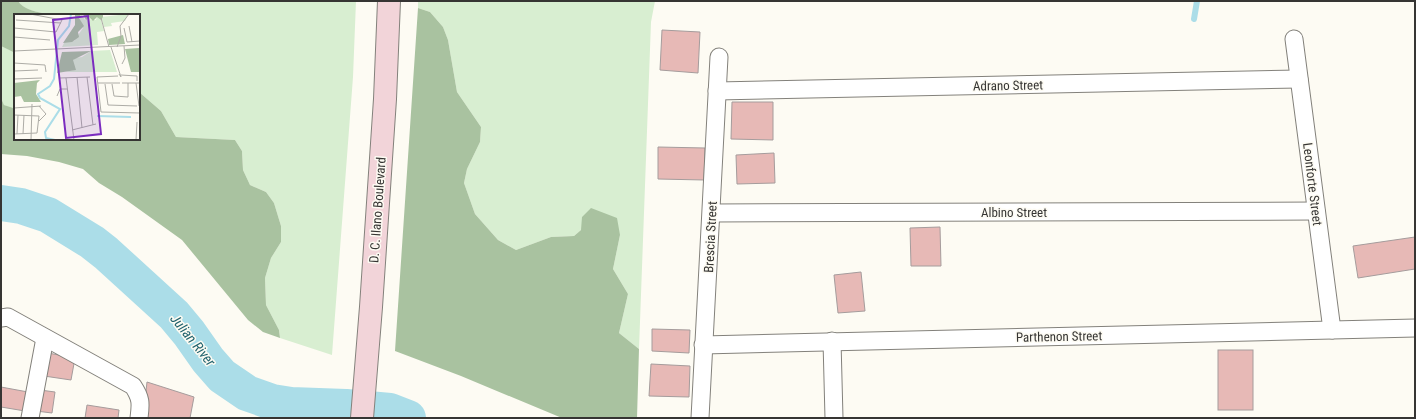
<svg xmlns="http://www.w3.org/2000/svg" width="1416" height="419" font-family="'Roboto Condensed',sans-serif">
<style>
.green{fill:#d8eed1}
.forest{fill:#a9c2a0}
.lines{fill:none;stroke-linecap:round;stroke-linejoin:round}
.stream{stroke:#abdde8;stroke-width:6}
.river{stroke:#abdde8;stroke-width:36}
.building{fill:#e7b9b6;stroke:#a59c9c}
.street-casing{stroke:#83817b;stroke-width:19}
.secondary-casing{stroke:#83817b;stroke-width:24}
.street{stroke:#fff;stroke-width:17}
.secondary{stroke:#f2d4d9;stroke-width:22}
.labels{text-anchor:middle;stroke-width:3;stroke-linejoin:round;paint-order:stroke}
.street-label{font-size:13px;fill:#363533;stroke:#fdfbf3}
.water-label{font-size:14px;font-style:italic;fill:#20626d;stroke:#fdfbf3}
.inset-river{fill:none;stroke:#abdde8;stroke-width:2}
.inset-road{fill:none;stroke:#adaca6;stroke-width:1}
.view{fill:#7b2cbf;fill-opacity:0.15;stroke:#7b2cbf;stroke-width:2}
.inset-edge{fill:none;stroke:#363533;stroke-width:2}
</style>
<rect width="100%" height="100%" fill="#fdfbf3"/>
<g class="green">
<path d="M18,1H356L353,77L332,355L280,338L279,330L266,305L265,278L271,258L281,242V226L274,203L266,192L250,185L243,170L242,151L235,140L176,137L161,111L139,92V15H43L42,13C34,11 22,9 18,1Z"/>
<polygon points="418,1 655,1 651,22 639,349 619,333 628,294 613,269 620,235 581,230 574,236 551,237 516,250 498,240 475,214 464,183 467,169 480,142 481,127 457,92 448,40 443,27 430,12 418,8"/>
<polygon points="1,46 15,53 15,105 13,109 4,105 1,98"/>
</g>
<g class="forest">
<path d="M1,1H18C23,9 34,11 42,13L43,15H15V53L1,46Z"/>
<polygon points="418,8 430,12 443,27 448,40 457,92 481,127 480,142 467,169 464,183 475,214 498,240 516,250 551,237 574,236 581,230 582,217 591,208 617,218 620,235 613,269 628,294 619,333 639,349 637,418 562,418 461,376 395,351"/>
<polygon points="139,92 161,111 176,137 235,140 242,151 243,170 250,185 266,192 274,203 281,226 281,242 271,258 265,278 266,305 279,330 280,338 263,332 248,320 182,240 122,197 99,183 83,169 59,162 27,156 1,154 1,98 4,105 13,108 15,105 15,139 139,139"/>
</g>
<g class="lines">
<polyline class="stream" points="1194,19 1197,1"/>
<polyline class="river" points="1,203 21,206 48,215 92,242 106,253 174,315 189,333 208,360 222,376 247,393 272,402 291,405 346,407 390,411 408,418"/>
</g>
<g class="building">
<polygon points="662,30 700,32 698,73 660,70"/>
<polygon points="732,102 773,102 773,140 731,139"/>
<polygon points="658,147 705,148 704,180 658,179"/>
<polygon points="774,153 775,183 737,184 736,155"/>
<polygon points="940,227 941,266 911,266 910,228"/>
<polygon points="1415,237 1415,269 1358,278 1353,246"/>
<polygon points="861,272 865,311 838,313 834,275"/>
<polygon points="652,329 690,330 689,353 652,351"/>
<rect x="1218" y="350" width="35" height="60"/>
<polygon points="48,353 75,358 71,380 44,376"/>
<polygon points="651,364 690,366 689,397 649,396"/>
<polygon points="147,382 194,397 190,418 143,418"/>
<polygon points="1,387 28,392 25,411 1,407"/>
<polygon points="40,390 55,392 52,413 36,411"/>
<polygon points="87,405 119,410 118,418 85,418"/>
</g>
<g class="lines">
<g class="street-casing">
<g id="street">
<polyline points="1294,39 1332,330"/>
<polyline points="717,91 1299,79"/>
<polyline points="712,213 1316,211"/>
<path d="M1,318L8,317L133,386C141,398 141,403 139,418"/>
<polyline points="832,341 834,418"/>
<polyline points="703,345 1415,328"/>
<polyline points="30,418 45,338"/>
<polyline points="700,418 719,57"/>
</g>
</g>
<g class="secondary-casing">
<polyline id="secondary" points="362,418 371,307 385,99 389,1"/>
</g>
<use href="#street" class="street"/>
<use href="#secondary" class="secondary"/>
</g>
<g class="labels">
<g class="street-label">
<text transform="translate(1008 85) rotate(-1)" y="5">Adrano Street</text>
<text transform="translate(1313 184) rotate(83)" y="5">Leonforte Street</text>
<text transform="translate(377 210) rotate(-86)" y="5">D. C. Ilano Boulevard</text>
<text x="1014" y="217">Albino Street</text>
<text transform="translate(710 237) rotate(-87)" y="5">Brescia Street</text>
<text transform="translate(1059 336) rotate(-1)" y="5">Parthenon Street</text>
</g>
<g class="water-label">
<text transform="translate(193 340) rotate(51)" y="5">Julian River</text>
</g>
</g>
<g transform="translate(14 14)">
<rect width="126" height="126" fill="#fdfbf3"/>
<path d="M67,0L71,6L75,3L77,6H82L83,2L87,6L90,17L83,18L84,31L48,33L51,27H60L69,14L65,4ZM114,0L111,7L97,9L98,12L90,13L87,3ZM96,36L103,58H51L60,56L58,47L61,44L68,43L77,37Z" fill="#d8eed1"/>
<path d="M61,0H67L65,4L70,12L64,18L65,23L58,28L49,29L61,11ZM69,0H89V3L87,6L83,3L79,7L75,3L72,6ZM109,21L111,30L95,31L94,25ZM125,34L126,58H117L111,35ZM77,37L59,46L62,56L43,59L48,38ZM26,66L23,69L22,80L27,88H10L7,82L0,83V69Z" fill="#a9c2a0"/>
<path class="inset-river" d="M83,102L117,103M41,126L32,124L31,118L46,95L26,84L24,80L36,72L40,65L44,26L55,12L57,0"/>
<path class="inset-road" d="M87,4L95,33M2,6L47,9M115,12L118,28M0,14L42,18L48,6L16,0M110,14L113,28L126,27M0,23L36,26M97,33L107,63L105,60M103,33L107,22L106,12L115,0M0,37L126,31M0,49L31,51L32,58M108,50L111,44L110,32M0,57L24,56M107,61L123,62V67M104,62L83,63L87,98L126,99M63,63L68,114M73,63L79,111M45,64L76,63M52,64L60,126M0,65L28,64M84,69H106M108,69H126M122,69L125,92M91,70L94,91L123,92M98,70L100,82L114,83V69M43,82L46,75H53M0,94L27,92M0,101L25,102L23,119L0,120M25,107L32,100L25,92M58,116L82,110M3,120L4,101M9,120L10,101M17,126L18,90M122,126L123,108"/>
<path class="view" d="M74,2L87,120L52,124L39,6Z"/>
<rect width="126" height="126" class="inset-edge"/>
</g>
<rect width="1416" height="419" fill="none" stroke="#363533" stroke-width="4"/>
</svg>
